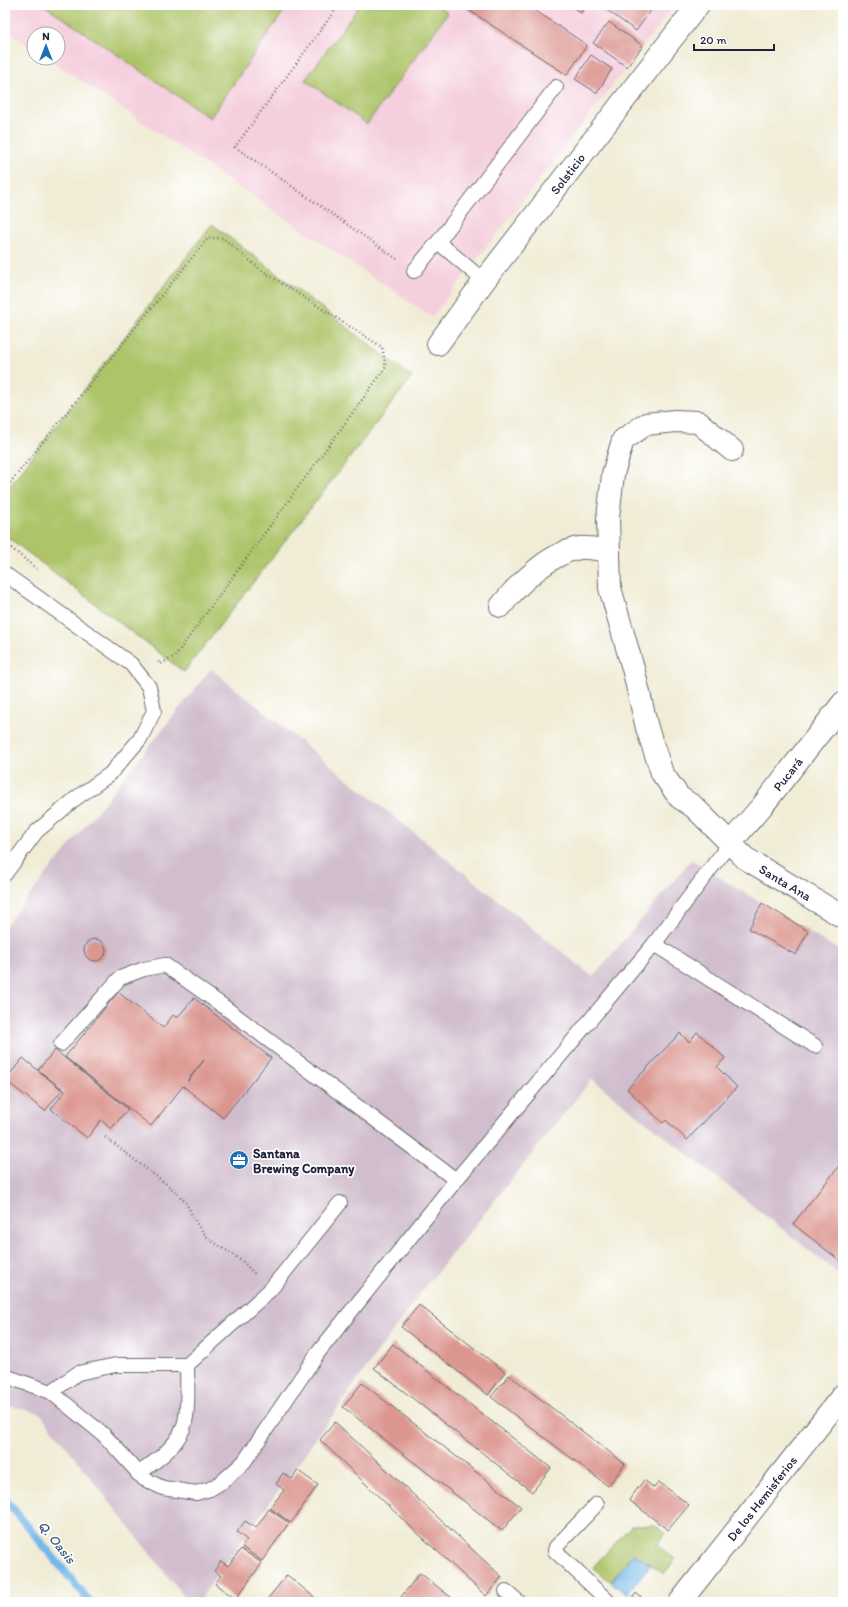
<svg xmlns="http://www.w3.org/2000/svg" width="848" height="1607" font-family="Itim,sans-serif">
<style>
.built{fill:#f4cfdd}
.industrial{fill:#d0bdcd}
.green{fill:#adc469;stroke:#687352}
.water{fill:#74b8ea;stroke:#4b6d92}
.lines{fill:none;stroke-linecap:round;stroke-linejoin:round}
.stream{stroke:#74b8ea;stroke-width:8}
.building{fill:#dc9690;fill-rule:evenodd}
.lane-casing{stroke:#6a6971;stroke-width:16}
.street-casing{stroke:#6a6971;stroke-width:24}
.path{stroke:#6a6971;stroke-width:2.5;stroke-dasharray:1 3;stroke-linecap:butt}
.lane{stroke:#fff;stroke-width:14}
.street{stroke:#fff;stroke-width:22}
.labels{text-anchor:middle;stroke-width:3.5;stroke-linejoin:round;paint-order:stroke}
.street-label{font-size:13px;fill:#22223b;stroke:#fff}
.poi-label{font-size:13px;font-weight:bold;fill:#22223b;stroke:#fff;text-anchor:start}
.water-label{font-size:14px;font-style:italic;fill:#435e81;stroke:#fff}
</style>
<rect width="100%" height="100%" fill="#fff"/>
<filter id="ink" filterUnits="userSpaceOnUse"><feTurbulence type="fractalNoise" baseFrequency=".025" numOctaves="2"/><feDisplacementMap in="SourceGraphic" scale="8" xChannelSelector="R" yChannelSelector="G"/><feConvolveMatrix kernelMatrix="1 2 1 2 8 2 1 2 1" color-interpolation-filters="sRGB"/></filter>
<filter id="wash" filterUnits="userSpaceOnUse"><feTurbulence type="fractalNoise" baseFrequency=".012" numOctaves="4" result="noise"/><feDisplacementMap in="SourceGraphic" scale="16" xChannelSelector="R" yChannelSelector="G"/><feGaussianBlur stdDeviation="0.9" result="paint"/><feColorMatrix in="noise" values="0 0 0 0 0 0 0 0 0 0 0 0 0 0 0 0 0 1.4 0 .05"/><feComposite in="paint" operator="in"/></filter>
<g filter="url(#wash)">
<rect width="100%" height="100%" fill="#f0ecd5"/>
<polygon class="built" points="5,5 675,5 432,317 47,58 58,58 58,34 34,34 34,49 5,29"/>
<polygon class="industrial" points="211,669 593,977 691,860 843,953 843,1277 592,1079 419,1295 198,1602 188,1602 40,1413 5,1405 5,926"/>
<g class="green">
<polygon points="44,5 288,5 210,118"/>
<polygon points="360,5 437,5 448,13 367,124 305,80"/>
<polygon points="212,224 412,377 184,672 5,535 5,492"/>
<polygon points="654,1525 666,1533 657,1545 675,1559 664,1574 634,1553 611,1582 593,1567 631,1526"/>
</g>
<polygon class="water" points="634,1553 650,1565 627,1594 611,1582"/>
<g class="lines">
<polyline class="stream" points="5,1499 90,1602"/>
</g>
<g id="blocks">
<g class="building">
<polygon points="461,5 527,5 587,45 567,75"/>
<polygon points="570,5 586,5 581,13"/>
<polygon points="600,5 655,5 636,31"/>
<polygon points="609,22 643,46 627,67 593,43"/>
<polygon points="591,55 612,69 597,93 575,79"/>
<polygon points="762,903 808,931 796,955 749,929"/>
<circle cx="95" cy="950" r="11"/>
<path d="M118,992L163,1028L173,1015L177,1018L194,998L271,1058L223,1118L183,1086L151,1126L65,1057ZM204,1060L188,1081H187Z"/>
<polygon points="697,1032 725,1058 717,1067 737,1087 687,1140 666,1120 663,1123 627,1089 680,1033 689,1042"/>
<polygon points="55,1050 128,1109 111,1129 101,1120 87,1138 51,1109 65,1091 38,1070"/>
<polygon points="23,1058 62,1090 45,1111 5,1080"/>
<polygon points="843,1161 843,1263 793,1224"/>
<polygon points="419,1305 505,1372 488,1395 401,1327"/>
<polygon points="393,1344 551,1468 532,1492 374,1368"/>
<polygon points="509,1375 625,1464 608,1486 491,1397"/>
<polygon points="362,1383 521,1507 502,1531 343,1407"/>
<polygon points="335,1422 502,1577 486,1596 399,1516 320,1440"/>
<polygon points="297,1470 318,1485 291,1523 270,1508 284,1490 276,1484 283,1473 292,1479"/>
<polygon points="644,1480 654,1488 659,1482 689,1505 668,1530 629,1500"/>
<polygon points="269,1509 289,1523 262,1561 242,1547 247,1540 237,1532 245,1521 256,1528"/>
<polygon points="241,1549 262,1563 236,1599 215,1584 221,1576 214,1571 221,1561 228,1566"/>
<polygon points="420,1573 457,1602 397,1602"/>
<polygon points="287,1575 314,1597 311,1602 265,1602"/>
<polygon points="636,1593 643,1599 641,1602 629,1602"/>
</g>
</g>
</g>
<g filter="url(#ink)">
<use href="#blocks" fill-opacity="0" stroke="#6a6971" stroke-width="1"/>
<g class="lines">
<g class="lane-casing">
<g id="lane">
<polyline points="438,242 484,281"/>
<polyline points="414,271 438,242 556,87"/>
<polyline points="5,574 131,664 149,687 154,711 140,739 110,774 75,799 36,832 5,874"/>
<polyline points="654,944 815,1046"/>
<polyline points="61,1044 120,978 144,969 165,965 223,1006 456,1180"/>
<polyline points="5,1376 51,1392 104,1435 144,1479 163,1488 196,1493 210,1489 223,1481 244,1462 317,1354 456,1180 654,944 730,843"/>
<polyline points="51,1392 78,1373 116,1365 187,1365 270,1290 340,1203"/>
<path d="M138,1474C156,1461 180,1445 185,1422C189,1404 187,1383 187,1365"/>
<polyline points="597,1504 556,1547 555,1551 609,1602"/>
<polyline points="506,1591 519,1602"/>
</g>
</g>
<g class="street-casing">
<g id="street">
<path id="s1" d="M438,344L484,281L698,5"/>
<path id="s2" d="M732,450L698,422L675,421L646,424L623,440L613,474L608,518L610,588L634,672L647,728L662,773L679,797L694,807L745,858L843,917"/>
<path d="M501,606C518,584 551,552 580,548C589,547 600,550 609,551"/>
<path id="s3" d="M730,843L763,805L843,703"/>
<path id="s4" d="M680,1602L843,1395"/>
</g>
</g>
<g class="path">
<polyline points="339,5 235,147 397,259"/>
<polyline points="5,489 208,238 223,238 261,270 382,347 386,367 175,656 161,664 157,661"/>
<polyline points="5,543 37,569"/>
<polyline points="105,1137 170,1187 185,1201 198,1226 209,1239 241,1260 256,1275"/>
</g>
<use href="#lane" class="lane"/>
<use href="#street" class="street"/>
</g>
</g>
<defs>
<g id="office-disc" transform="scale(1)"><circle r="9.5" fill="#1f6fb2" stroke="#fff"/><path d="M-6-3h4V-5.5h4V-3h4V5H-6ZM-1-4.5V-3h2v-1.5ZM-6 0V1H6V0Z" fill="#fff"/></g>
</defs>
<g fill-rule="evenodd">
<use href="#office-disc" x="239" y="1160"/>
</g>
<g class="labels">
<g class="street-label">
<text dy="5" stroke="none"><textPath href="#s1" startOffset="214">Solsticio</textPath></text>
<text dy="5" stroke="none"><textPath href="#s3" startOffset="90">Pucará</textPath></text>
<text dy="5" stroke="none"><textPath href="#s2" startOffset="633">Santa Ana</textPath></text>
<text dy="5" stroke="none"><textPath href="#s4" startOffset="132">De los Hemisferios</textPath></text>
</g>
<g class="poi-label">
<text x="253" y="1158">Santana<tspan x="253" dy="15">Brewing Company</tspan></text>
</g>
<g class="water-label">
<text transform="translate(57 1542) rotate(51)" y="5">Q. Oasis</text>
</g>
</g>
<rect width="848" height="1607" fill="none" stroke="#fff" stroke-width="20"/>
<g transform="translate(46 46)"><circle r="19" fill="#ffffff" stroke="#a7a7b1"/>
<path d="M0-3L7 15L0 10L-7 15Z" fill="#1f6fb2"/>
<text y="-6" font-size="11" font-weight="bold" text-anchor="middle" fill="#22223b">N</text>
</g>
<path d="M694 44v6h80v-6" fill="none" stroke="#22223b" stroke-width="2"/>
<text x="700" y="44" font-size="12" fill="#22223b" stroke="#ffffff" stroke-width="3" paint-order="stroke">20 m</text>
</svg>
